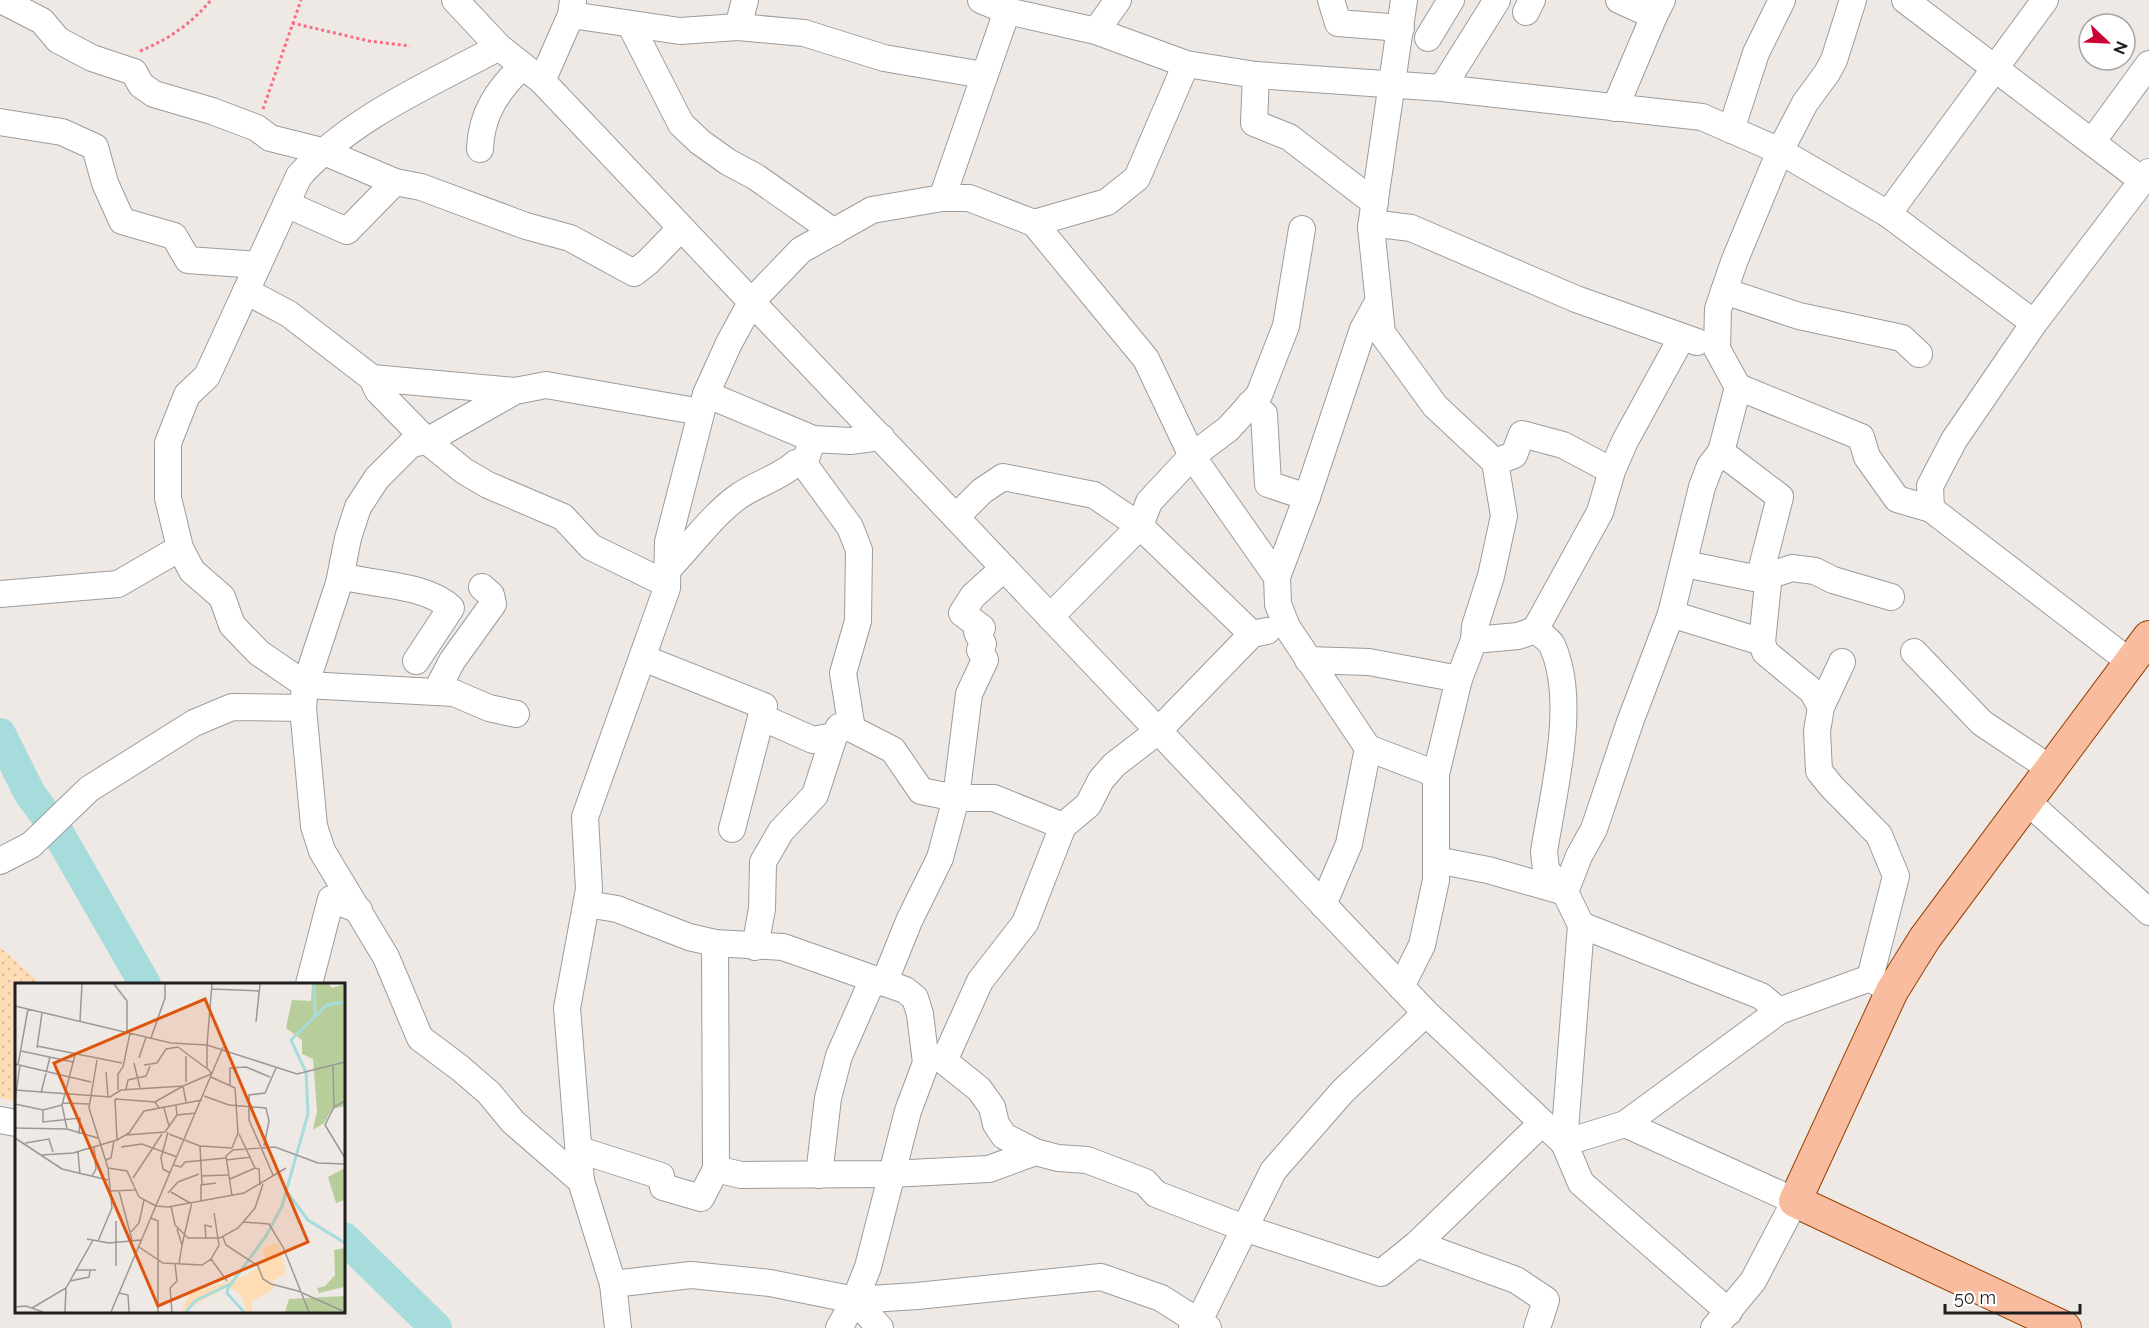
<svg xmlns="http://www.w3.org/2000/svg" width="2149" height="1328" font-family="Raleway,sans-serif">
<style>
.sand{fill:url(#sand-dots)}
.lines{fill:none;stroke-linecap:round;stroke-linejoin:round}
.river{stroke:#a6dcdb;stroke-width:32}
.minor-casing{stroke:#9c9c9c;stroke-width:28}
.major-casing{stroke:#974102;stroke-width:34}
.path{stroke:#f86e82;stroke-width:3;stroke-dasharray:3 3;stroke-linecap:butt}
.minor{stroke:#fff;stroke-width:26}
.major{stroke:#fabc9f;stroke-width:32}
.inset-river{fill:none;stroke:#a6dcdb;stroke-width:3}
.inset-road{fill:none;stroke:#9c9896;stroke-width:1.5}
.view{fill:#de560d;fill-opacity:0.15;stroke:#de560d;stroke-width:3}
.inset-edge{fill:none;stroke:#1f1f1f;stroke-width:3}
</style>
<defs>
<pattern id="sand-dots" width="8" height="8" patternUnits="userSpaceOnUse" patternTransform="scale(1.5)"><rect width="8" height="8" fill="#feddb5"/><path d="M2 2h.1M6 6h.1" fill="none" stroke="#d9bd9b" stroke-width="1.8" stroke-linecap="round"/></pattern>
</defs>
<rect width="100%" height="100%" fill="#efe9e5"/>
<polygon class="sand" points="0,947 41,984 16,984 16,1101 0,1098"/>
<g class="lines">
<g class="river">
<polyline points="0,734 30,794 54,826 145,984"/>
<polyline points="344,1238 436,1328"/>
</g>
<g class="minor-casing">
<g id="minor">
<polyline points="1,0 42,21 58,40 92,58 134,72 141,85 154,94 212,111 257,128 270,138 322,151 395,182 421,187 526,226 570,238 634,273 648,262 680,229"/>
<polyline points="455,0 499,47 542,81 1426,1013 1564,1143 1581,1183 1729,1312"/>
<polyline points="981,0 1007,11 1096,31 1186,64 1256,75 1442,88 1702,117 1780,151 1888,214 2034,323"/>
<polyline points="1331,0 1338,23 1401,28"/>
<polyline points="1619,0 1654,16 1662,0"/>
<polyline points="1905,0 2143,181"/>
<polyline points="1526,12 1532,0"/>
<polyline points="571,15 680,31 738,27 804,33 884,58 983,75"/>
<polyline points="631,26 681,124 700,142 728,162 756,177 834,232"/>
<polyline points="738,27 745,0"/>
<polyline points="1096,31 1118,0"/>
<polyline points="1428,38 1451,0"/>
<path d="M499,47C431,84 352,117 299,176L207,376L187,395L168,443V498L180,548L192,571L222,597L232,625L259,653L306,685L454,693L489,708L516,714"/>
<polyline points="1256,75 1254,123 1289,137 1375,203"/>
<polyline points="542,81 571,15 573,0"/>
<polyline points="1442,88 1497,0"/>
<polyline points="1615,108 1654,16"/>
<polyline points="0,122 62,132 95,147 105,183 122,221 174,236 188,260 258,265"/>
<polyline points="1731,130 1756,53 1782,0"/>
<polyline points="2092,142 2149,64"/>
<path d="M480,149C481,114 498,89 523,66"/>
<polyline points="942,198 1007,11"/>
<polyline points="286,204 347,231 395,182"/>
<polyline points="1888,214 2045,0"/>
<polyline points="1034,223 1146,359 1192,456 1277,577"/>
<polyline points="1371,227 1387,225 1411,228 1576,299 1697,342"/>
<polyline points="246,291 289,314 372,378 515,391"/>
<polyline points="1724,291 1799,316 1902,338 1919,354"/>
<polyline points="1378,302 1363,329 1307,497 1277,577 1278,604 1287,627 1368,748 1436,774"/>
<polyline points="372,378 378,391 427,441 464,471 488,485 563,517 591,547 667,584"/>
<polyline points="1738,387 1861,437 1867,457 1897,499 1931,509 2130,662"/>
<polyline points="706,394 813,439 850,441 881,437"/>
<polyline points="1250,404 1264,414 1268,484 1307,497"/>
<polyline points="813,439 804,464 850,527 859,550 858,621 843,673 852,729"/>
<polyline points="1721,452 1780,497 1759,579 1768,584 1762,642 1765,652 1812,691 1821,707"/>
<polyline points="1495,462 1514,455 1522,434 1563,445 1612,471"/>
<polyline points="1931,509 1930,486 1954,440 2034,323 2149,172"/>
<polyline points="956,517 982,491 1003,477 1094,495 1140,526 1252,634 1267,631"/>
<polyline points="1685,564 1759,579 1792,568 1815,571 1833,580 1891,597"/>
<path d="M667,570C691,546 711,516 739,496C758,483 779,478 796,463L804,464"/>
<path d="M341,576C373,585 427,584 451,608L416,661"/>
<polyline points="0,594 118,584 180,548"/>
<polyline points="1671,614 1762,642"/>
<polyline points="1050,617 1140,526 1149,502 1192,456 1228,429 1259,395 1286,326 1302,229"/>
<polyline points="1474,640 1518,636 1535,630 1600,512 1612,471 1625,441 1682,337"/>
<polyline points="1914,652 1982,723 2051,769"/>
<polyline points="643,658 764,706 732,829"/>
<polyline points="1308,660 1369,662 1459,679"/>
<polyline points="1842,662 1821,707 1817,731 1819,771 1831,786 1879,835 1896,876 1870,978"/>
<polyline points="436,692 452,661 493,604 491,595 482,587"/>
<polyline points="761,717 813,740 834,736 839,727 852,729 893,750 921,791 956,798 994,798 1063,826"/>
<polyline points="2027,801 2149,912"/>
<path d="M1436,860L1488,870L1565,892L1546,870L1544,852C1553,792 1578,702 1552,645C1549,639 1540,634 1535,630"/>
<polyline points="0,861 31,845 89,789 194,723 232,707 303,708"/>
<polyline points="587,904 617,909 689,937 715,943 783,947 905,990 915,998 920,1014 926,1063 908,1111 868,1267 855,1300 839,1328"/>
<polyline points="1323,905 1349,844 1368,748"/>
<polyline points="1581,925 1761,996 1779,1011"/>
<polyline points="715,943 716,1169"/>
<polyline points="755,947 762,909 763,862 781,831 815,795 834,736"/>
<polyline points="884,983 909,921 940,858 956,798 969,694 985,660 980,650 983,644 977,632 982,628 962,613 973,596 1004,568"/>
<polyline points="309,984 331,899 359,910"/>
<polyline points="1401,987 1422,945 1436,880 1436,774 1459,679 1474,640 1475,626 1491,576 1504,516 1495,462 1435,406 1382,333 1371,227 1404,0"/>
<polyline points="944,1061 979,1089 992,1107 996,1124 1004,1136 1035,1152 1058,1158 1087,1160 1145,1182 1156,1194 1244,1228 1381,1273 1417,1244 1541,1124"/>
<polyline points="944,1061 980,981 1025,923 1063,826 1088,805 1101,780 1114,765 1158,731 1252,634"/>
<polyline points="0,1120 16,1123"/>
<polyline points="1625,1124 1779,1011 1870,978 1885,987"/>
<polyline points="1564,1143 1581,925 1565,892 1579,856 1594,829 1630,722 1671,614 1702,487 1710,466 1721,452 1738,387 1717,349 1718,309 1734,262 1780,151 1805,103 1827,73 1834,60 1853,0"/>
<polyline points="1564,1143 1625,1124 1795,1201 1753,1281 1714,1328"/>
<polyline points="580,1150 661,1176 663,1187 701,1198 716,1169 741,1175 890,1174 989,1169 1035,1152"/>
<polyline points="819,1175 828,1098 839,1056 873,979"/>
<polyline points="581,1181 513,1122 489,1093 460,1068 420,1038 386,957 322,851 314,826 303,708 305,686 339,583 348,538 358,507 377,478 411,444 427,441 515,391 546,385 701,412"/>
<polyline points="1417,1244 1516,1280 1546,1300 1537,1328"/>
<polyline points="613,1284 691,1275 770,1283 855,1300 917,1296 1101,1277 1161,1298 1208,1328"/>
<polyline points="855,1300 880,1328"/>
<polyline points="618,1328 613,1284 581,1181 567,1008 589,889 585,817 667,588 668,542 706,394 729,343 752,301 801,250 872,210 942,198 969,198 1034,223 1107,202 1137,178 1186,64"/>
<polyline points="1192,1328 1198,1323 1273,1171 1343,1091 1426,1013"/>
</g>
</g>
<g class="major-casing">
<polyline id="major" points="2065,1328 1795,1201 1892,991 1925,938 2149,637"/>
</g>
<g class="path">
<polyline points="292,23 369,41 410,46"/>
<path d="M140,51C169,39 191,24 211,0"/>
<polyline points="263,109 301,0"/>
</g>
<use href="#minor" class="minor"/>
<use href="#major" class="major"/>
</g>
<g transform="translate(15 983)">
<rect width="330" height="330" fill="#efe9e5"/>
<path d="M297,1H314L317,5L330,1V123L317,126L309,140L298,147L302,128L298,76L287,71V57L271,45L277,17L296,18ZM330,185V217L321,220L313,194ZM330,265L329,304L304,310L302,305L310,303L320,292L319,267ZM330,313V329H270L274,316Z" fill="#b7ce9a"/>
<path d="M259,260L265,263L271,291L257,298L260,304L257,307L237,318V329H232L225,310L213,304L166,329L175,311L232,292L249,279V264Z" fill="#feddb5"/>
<path class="inset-river" d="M299,1L300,34M272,209L293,237L330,260M171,329L180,318L215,301M229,329L212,310L213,305L251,253L267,223L293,131L291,89L276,57L312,22L330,19"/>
<path class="inset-road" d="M99,1L112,18V49M197,6L244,8M0,23L156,60L192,62L197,1M65,38L67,1M241,39L245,1M136,55L150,15V1M22,63L107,80M163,64L191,85M22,65L27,30M6,68L58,79M124,75L131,54M82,77L74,125L93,185L97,225L83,258M119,80L125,105M0,81L76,99M3,82L13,26M129,82L142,80L151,66L163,64M318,83L319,124M91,89L93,114M197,91L192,85V62L282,91L330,79M196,94L220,105L223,150L217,165M171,99V73M215,103V85L231,84L255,94M111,106L113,97L131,93L135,83M0,107L95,114L106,107L168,103L196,91M103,107V91L108,84L115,50M26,110L35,74M189,113L214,122L251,125L254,138L249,163M100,116L140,119L144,125M100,116L102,157M0,117L5,82M330,118L319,124L310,142L330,175M140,119L168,103L171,119M48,120L74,121M0,121L28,127L47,122M149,125L154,143M28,127V139L65,135L64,151M162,132L181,130M0,145L52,146L83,155M52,146L47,122L60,72M153,149L146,175L148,186L155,190M154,151L185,163L217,165M224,151L240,185L244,186L245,202M111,152L150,149L162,132L161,123M0,155L47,186L93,197M10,160L34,156L38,169M185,163L187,202M106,164L127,161L162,174M63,169L65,191M27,172L58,170L102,157L114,150L129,128L187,117M91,177L96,175L99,158M211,177L236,174M159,182L166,184L170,179L211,175M93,185L112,188L124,214L141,223L153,224L229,210L271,185M258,192L234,137V112L250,110L261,85M77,193L81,186L79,163M186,193L213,192M118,195L147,151M215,196L240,185M95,208L120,207M104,208L117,257M156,209L175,220M153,210L163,199L184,191M217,213L211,173L218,167L260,164L303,180L330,181M186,218V202L201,200M156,223L160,242L173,255H205L223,245L240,225L248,201M136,235L143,238V329M101,238V283M228,239L254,241L268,264L294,329M162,246L167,262L164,281M116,249L124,240L129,217M208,254L211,262L243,283L248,296L256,301L283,308L330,329M72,256L94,260L126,257M191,256L190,242L197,244M167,262L177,219M124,264L148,280L187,282L196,276L204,262L199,230M196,276L212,298M61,287H81M55,298L74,294L75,288M104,310L113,312L114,329M0,324L11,323L28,329M17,325L51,305L78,257M50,329L51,305M96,329L208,64M157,329L155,305L162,298L160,281"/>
<path class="view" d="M190,16L293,259L143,323L39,80Z"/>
<rect width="330" height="330" class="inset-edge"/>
</g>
<g transform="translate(2107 42) rotate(113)"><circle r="28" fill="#ffffff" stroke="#a5a5a5" stroke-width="1.5"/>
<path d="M0-4.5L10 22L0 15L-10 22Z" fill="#cb0335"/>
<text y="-9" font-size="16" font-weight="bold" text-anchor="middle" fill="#1f1f1f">N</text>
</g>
<path d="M1945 1304v9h135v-9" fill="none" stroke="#1f1f1f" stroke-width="3"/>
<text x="1954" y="1304" font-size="18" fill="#1f1f1f" stroke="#ffffff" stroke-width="4.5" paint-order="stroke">50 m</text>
</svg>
